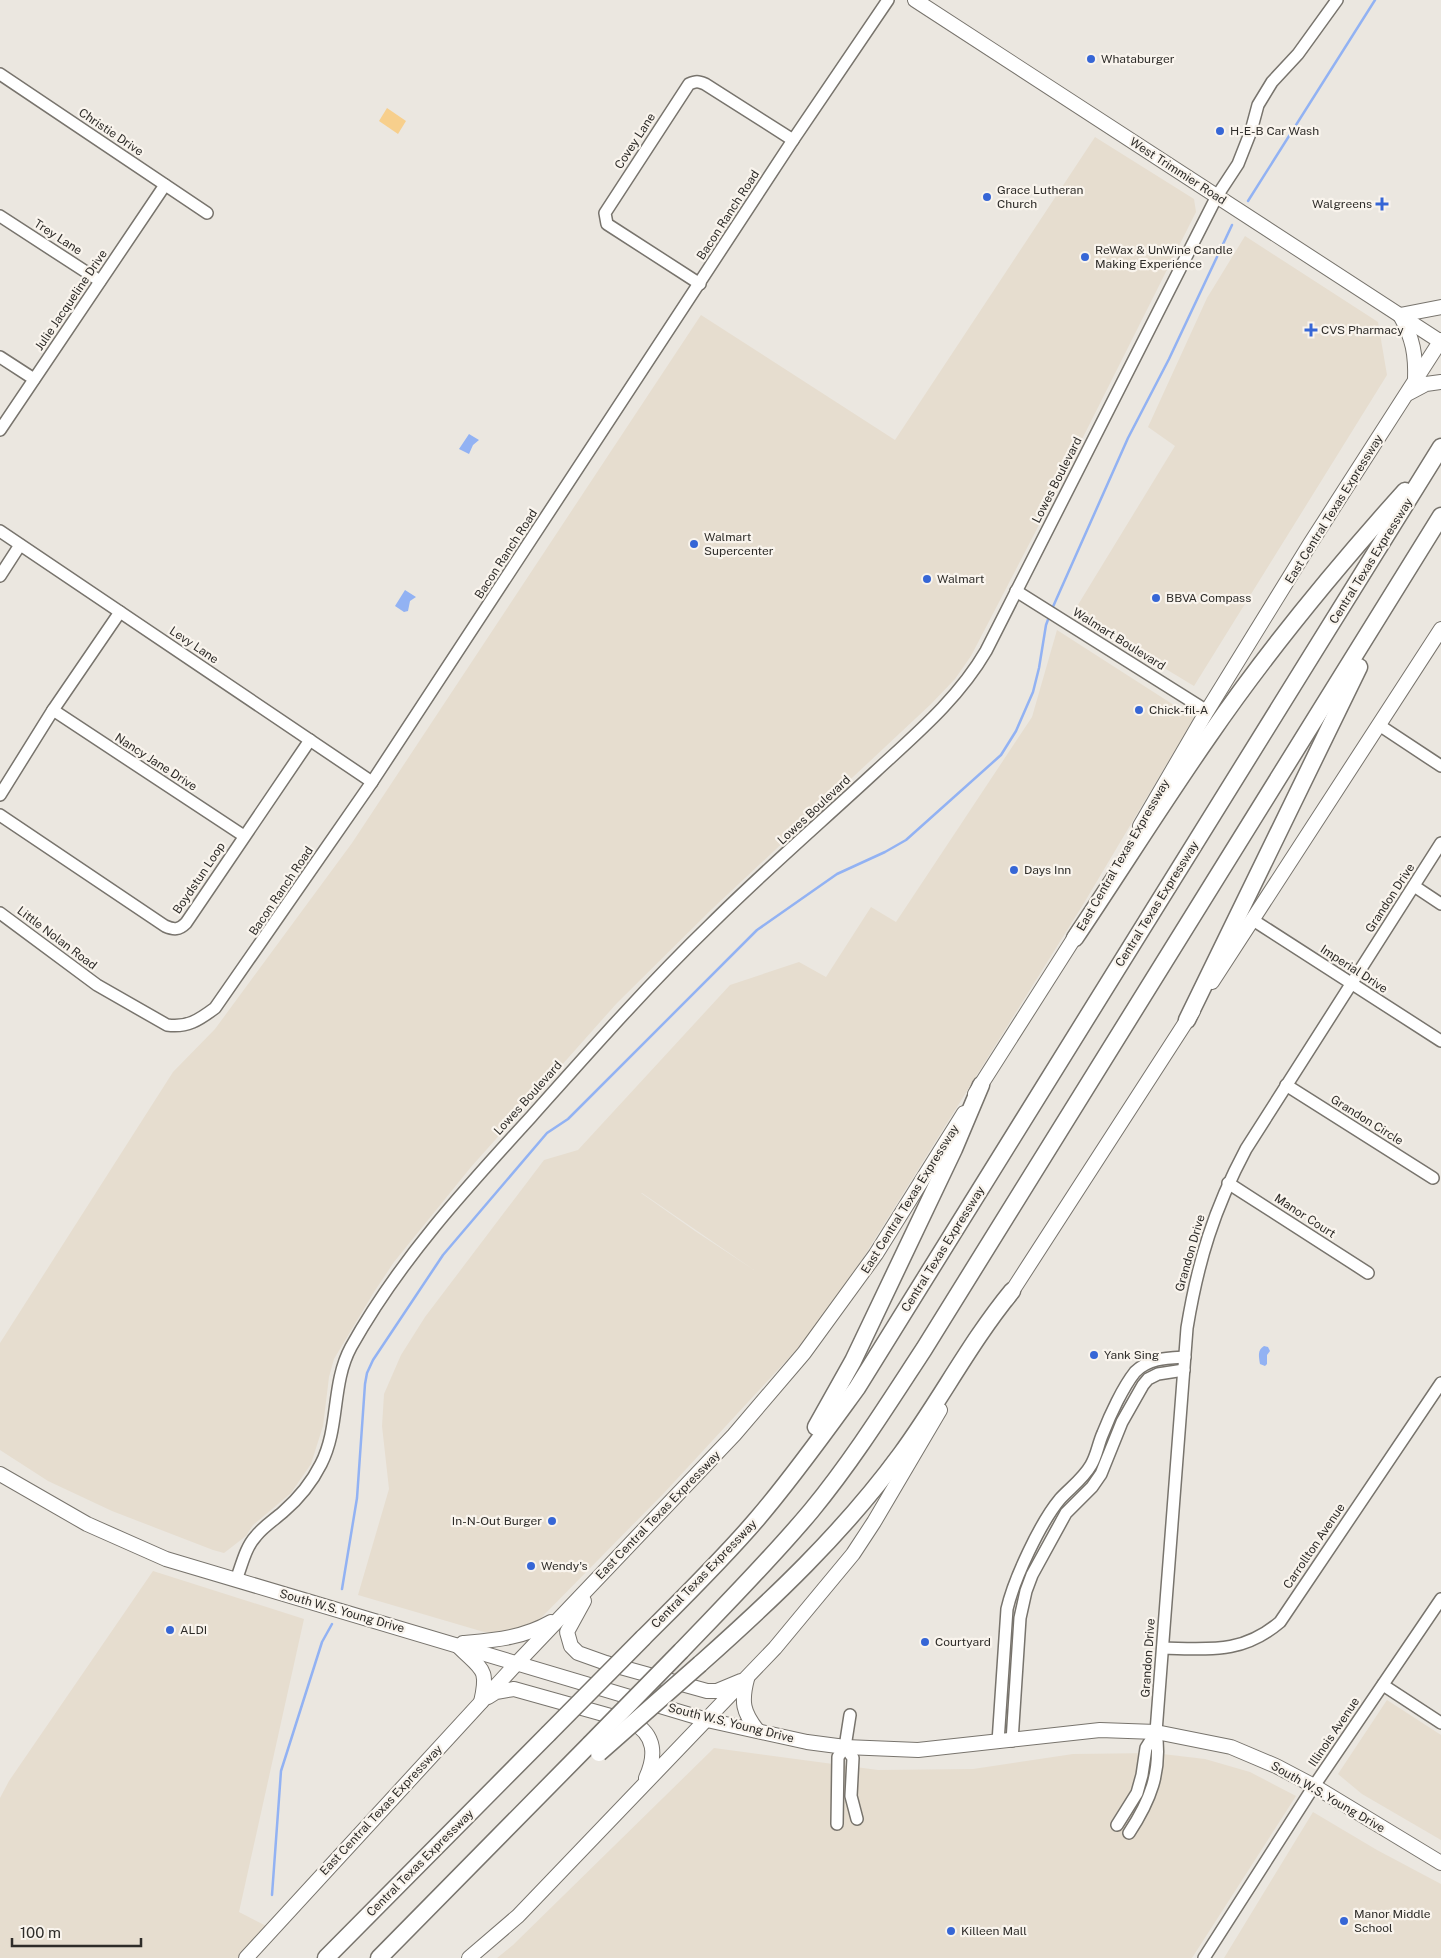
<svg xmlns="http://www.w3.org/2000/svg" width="1441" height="1958" font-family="'Public Sans',sans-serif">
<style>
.built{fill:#e6ddcf;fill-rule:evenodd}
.green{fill:#f7cf8c}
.water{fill:#92b2f3}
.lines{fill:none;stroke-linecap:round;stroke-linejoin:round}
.stream{stroke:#92b2f3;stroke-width:2.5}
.minor-casing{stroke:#78746d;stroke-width:14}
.major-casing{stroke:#78746d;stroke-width:16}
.highway-casing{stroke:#78746d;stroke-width:19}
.minor{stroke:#fff;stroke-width:11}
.major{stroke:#fff;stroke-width:14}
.highway{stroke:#fff;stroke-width:16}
.highway-bridge-casing{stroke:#78746d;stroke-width:19;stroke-linecap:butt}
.highway-bridge{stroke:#fff;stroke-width:16}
.poi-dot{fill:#3666d6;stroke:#f9f4ed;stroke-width:2}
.labels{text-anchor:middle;stroke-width:4.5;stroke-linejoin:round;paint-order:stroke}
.poi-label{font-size:12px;fill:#2e2c29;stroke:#f9f4ed;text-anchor:start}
.street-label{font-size:12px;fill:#2e2c29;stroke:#f9f4ed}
</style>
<rect width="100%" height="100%" fill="#ebe7e0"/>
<g class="built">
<polygon points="1095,137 1194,199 1196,212 1040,523 971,656 955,679 931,704 712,909 617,1003 471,1167 394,1262 374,1292 334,1359 329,1377 323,1426 311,1464 291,1493 253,1525 246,1536 224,1553 213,1550 112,1511 48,1481 0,1450 0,1343 173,1072 215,1029 352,843 701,315 895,440"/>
<polygon points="1245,236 1378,322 1387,375 1194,686 1073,613 1175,446 1148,427 1207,298"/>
<path d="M1057,630L1194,718L1084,903L863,1258L823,1316L799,1347L664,1493L538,1621L527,1627L500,1633L484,1632L358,1595L389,1489L382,1426L384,1394L401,1355L425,1317L544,1160L578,1150L730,985L799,962L826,977L871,907L896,922L1032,717ZM641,1193H642L754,1270L695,1231Z"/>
<polygon points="153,1571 304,1619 239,1912 272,1929 242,1958 0,1958 0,1798 9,1781"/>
<polygon points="1387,1700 1441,1735 1441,1840 1362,1794 1338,1774"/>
<polygon points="714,1748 878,1770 973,1769 1073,1754 1154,1753 1205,1759 1250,1772 1296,1796 1192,1958 497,1958 513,1945"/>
<polygon points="1313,1812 1377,1850 1441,1884 1441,1958 1224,1958"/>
</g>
<polygon class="green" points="387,108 406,121 398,134 379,121"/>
<g class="water">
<polygon points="469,434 479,440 473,445 469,454 459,449"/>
<polygon points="405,590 416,597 410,601 408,611 404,612 395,606"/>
<path d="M1264,1346L1268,1347L1270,1351L1267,1355V1364L1265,1366L1260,1364C1259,1357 1257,1350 1264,1346Z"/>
</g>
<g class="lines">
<g class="stream">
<polyline points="1248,201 1375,0"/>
<polyline points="1052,609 1128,438 1169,359 1232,225"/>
<polyline points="342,1589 357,1498 365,1384 367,1373 373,1360 443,1255 547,1133 568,1119 757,930 837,874 885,852 906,840 1001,755 1016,731 1033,692 1039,668 1046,625 1049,617"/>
<polyline points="272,1895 281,1771 322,1642 332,1624"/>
</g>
<g class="minor-casing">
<g id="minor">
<polyline points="0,74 207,213"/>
<polyline points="0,216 100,281"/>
<path d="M700,284L607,224L605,213L689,84C696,81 698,81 705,84L793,140"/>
<polyline points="0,357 34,379"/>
<polyline points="0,430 165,185"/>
<polyline points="0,531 372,782"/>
<polyline points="0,576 20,545"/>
<polyline points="1016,591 1207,711"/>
<polyline points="53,710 244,836"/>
<polyline points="1379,725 1441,766"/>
<polyline points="0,795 53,710 120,612"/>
<path d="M0,815L165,926C174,930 179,930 186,923L310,740"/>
<polyline points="1414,886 1441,904"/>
<path d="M0,913L97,985L167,1025C187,1028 199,1020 215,1008L372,782L793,140L888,0"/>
<polyline points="1253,920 1441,1041"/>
<polyline points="1286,1085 1433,1178"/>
<polyline points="1228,1183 1368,1273"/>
<path d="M236,1580C242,1565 245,1548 256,1536C264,1526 274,1520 283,1512C298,1499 312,1482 321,1464C340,1427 331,1384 351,1347C399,1261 465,1189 531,1117C589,1052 647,986 710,925C763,872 820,823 875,772C916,734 958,699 986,651L1217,196L1238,164L1251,131L1258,105L1272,82L1298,54L1337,0"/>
<path d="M1163,1648C1210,1649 1242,1654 1280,1622L1441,1383"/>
<polyline points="1383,1685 1441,1723"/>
<polyline points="1012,1741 1020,1618 1026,1591 1032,1575 1066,1513 1092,1487 1101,1474 1122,1422 1143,1385 1148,1379 1158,1374 1184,1370"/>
<path d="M998,1742L1007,1609C1014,1579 1040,1523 1060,1499C1070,1488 1083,1479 1091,1465C1097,1455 1098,1444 1103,1433C1110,1415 1123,1387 1135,1372C1149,1358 1167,1358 1185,1357"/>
<polyline points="845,1747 853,1758 851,1796 857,1819"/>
<polyline points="837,1824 838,1757 845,1747 850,1715"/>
<polyline points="1117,1825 1137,1793 1142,1775 1146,1748 1156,1732"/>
<path d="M1129,1833C1150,1801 1162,1772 1156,1732L1187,1328C1198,1261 1214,1209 1246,1149L1441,843"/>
<polyline points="1204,1958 1314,1786 1441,1599"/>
</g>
</g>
<g class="major-casing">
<g id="major">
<polyline points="915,0 1441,342"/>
<path d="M1400,315C1413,338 1416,355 1415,381"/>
<polyline points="1400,315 1441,307"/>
<polyline points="1409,393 1426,384 1441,382"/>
<polyline points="1140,826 1207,711 1310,544 1441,340"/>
<polyline points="1212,982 1441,629"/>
<polyline points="975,1094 1080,929"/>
<polyline points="1007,1299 1193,1011"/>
<polyline points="0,1474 87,1524 166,1559 707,1720 807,1742 845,1747 918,1750 1100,1730 1156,1732 1231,1747 1276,1766 1314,1786 1441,1863"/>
<polyline points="584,1601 567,1632 571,1646 578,1653 606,1663 707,1691 717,1691 741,1681"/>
<path d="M463,1643C495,1640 523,1638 551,1622"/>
<path d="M459,1647C482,1670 489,1668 481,1702"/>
<path d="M747,1679C741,1702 743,1712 757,1730"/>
<path d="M488,1697L496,1692L514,1689L632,1722C656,1735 656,1756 646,1778"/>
<polyline points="246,1958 518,1662 734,1435 804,1353 876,1254 964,1113"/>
<polyline points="469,1958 518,1916 775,1648 853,1554 874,1522 940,1410"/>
</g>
</g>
<g class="highway-casing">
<g id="highway">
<path d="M1075,938C1120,871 1163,802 1209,736C1268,650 1335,569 1405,491"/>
<polyline points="1187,1020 1359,667"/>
<polyline points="816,1427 853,1361 954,1149 981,1085"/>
<path d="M643,1638C682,1599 722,1560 757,1519C793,1477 825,1432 857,1388L1441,447"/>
<path d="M681,1651C725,1605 770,1560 811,1511C853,1460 888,1404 924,1349L1441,516"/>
<path d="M700,1664C773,1599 843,1533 901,1454C940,1401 970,1342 1012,1291"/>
<polyline points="326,1958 548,1734"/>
<polyline points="379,1958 590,1744"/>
</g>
</g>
<use href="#minor" class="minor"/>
<use href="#major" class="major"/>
<use href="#highway" class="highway"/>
<g class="highway-bridge-casing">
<g id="highway-bridge">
<polyline points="548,1734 643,1638"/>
<polyline points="590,1744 681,1651"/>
<polyline points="599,1753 700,1664"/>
</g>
</g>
<use href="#highway-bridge" class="highway-bridge"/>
</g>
<g class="poi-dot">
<circle cx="1091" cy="59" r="5"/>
<circle cx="1220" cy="131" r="5"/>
<circle cx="987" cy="197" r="5"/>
<path d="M1379.5 196.5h5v5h5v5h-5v5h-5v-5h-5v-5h5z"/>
<circle cx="1085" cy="257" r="5"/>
<path d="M1308.5 322.5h5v5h5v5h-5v5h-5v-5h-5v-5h5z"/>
<circle cx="694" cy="544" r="5"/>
<circle cx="927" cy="579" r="5"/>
<circle cx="1156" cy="598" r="5"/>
<circle cx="1139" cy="710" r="5"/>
<circle cx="1014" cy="870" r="5"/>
<circle cx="1094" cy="1355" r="5"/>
<circle cx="552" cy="1521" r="5"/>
<circle cx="531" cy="1566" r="5"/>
<circle cx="170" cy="1630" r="5"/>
<circle cx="925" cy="1642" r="5"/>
<circle cx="1344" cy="1921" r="5"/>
<circle cx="951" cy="1931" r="5"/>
</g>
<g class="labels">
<g class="poi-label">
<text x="1101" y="63">Whataburger</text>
<text x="1230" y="135">H-E-B Car Wash</text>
<text x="997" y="194">Grace Lutheran<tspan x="997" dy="14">Church</tspan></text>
<text x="1372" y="208" text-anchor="end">Walgreens</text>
<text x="1095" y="254">ReWax &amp; UnWine Candle<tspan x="1095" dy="14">Making Experience</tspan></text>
<text x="1321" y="334">CVS Pharmacy</text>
<text x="704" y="541">Walmart<tspan x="704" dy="14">Supercenter</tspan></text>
<text x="937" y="583">Walmart</text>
<text x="1166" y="602">BBVA Compass</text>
<text x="1149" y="714">Chick-fil-A</text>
<text x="1024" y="874">Days Inn</text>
<text x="1104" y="1359">Yank Sing</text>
<text x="542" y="1525" text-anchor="end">In-N-Out Burger</text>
<text x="541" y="1570">Wendy's</text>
<text x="180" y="1634">ALDI</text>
<text x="935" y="1646">Courtyard</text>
<text x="1354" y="1918">Manor Middle<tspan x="1354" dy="14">School</tspan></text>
<text x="961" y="1935">Killeen Mall</text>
</g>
<g class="street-label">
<text transform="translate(111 132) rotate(34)" y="4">Christie Drive</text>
<text transform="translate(635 141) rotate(-57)" y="4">Covey Lane</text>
<text transform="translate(1178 171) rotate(33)" y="4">West Trimmier Road</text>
<text transform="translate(728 215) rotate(-57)" y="4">Bacon Ranch Road</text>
<text transform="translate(58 237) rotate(33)" y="4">Trey Lane</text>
<text transform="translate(71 300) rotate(-56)" y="4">Julie Jacqueline Drive</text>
<text transform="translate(1057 480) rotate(-63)" y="4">Lowes Boulevard</text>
<text transform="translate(1334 509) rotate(-58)" y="4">East Central Texas Expressway</text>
<text transform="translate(506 554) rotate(-57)" y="4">Bacon Ranch Road</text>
<text transform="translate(1371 561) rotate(-58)" y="4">Central Texas Expressway</text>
<text transform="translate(1119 639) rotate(32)" y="4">Walmart Boulevard</text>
<text transform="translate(194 645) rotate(34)" y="4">Levy Lane</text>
<text transform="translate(156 762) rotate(33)" y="4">Nancy Jane Drive</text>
<text transform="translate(814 810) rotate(-43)" y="4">Lowes Boulevard</text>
<text transform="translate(1123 855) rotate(-60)" y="4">East Central Texas Expressway</text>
<text transform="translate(199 878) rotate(-56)" y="4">Boydstun Loop</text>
<text transform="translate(281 891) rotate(-56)" y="4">Bacon Ranch Road</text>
<text transform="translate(1390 898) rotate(-57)" y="4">Grandon Drive</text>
<text transform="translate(1157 904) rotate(-58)" y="4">Central Texas Expressway</text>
<text transform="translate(57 938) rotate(37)" y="4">Little Nolan Road</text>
<text transform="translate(1354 969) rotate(33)" y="4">Imperial Drive</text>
<text transform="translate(528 1098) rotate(-48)" y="4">Lowes Boulevard</text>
<text transform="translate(1367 1120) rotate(32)" y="4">Grandon Circle</text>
<text transform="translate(910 1199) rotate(-58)" y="4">East Central Texas Expressway</text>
<text transform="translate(1305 1216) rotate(33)" y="4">Manor Court</text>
<text transform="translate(943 1249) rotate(-58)" y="4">Central Texas Expressway</text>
<text transform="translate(1190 1253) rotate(-74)" y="4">Grandon Drive</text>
<text transform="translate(658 1515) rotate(-46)" y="4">East Central Texas Expressway</text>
<text transform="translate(1314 1546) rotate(-56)" y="4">Carrollton Avenue</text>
<text transform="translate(704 1574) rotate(-46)" y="4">Central Texas Expressway</text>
<text transform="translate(342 1611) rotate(16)" y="4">South W.S. Young Drive</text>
<text transform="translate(1148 1658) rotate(-86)" y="4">Grandon Drive</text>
<text transform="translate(731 1723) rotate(14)" y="4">South W.S. Young Drive</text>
<text transform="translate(1334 1732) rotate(-56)" y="4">Illinois Avenue</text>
<text transform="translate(1328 1797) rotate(30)" y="4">South W.S. Young Drive</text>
<text transform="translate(381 1810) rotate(-47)" y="4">East Central Texas Expressway</text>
<text transform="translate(420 1863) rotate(-45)" y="4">Central Texas Expressway</text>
</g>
</g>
<path d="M12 1938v8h129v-8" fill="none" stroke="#2e2c29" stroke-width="2.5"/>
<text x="20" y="1938" font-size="15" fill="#2e2c29" stroke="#f9f4ed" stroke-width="4" paint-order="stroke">100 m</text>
</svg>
